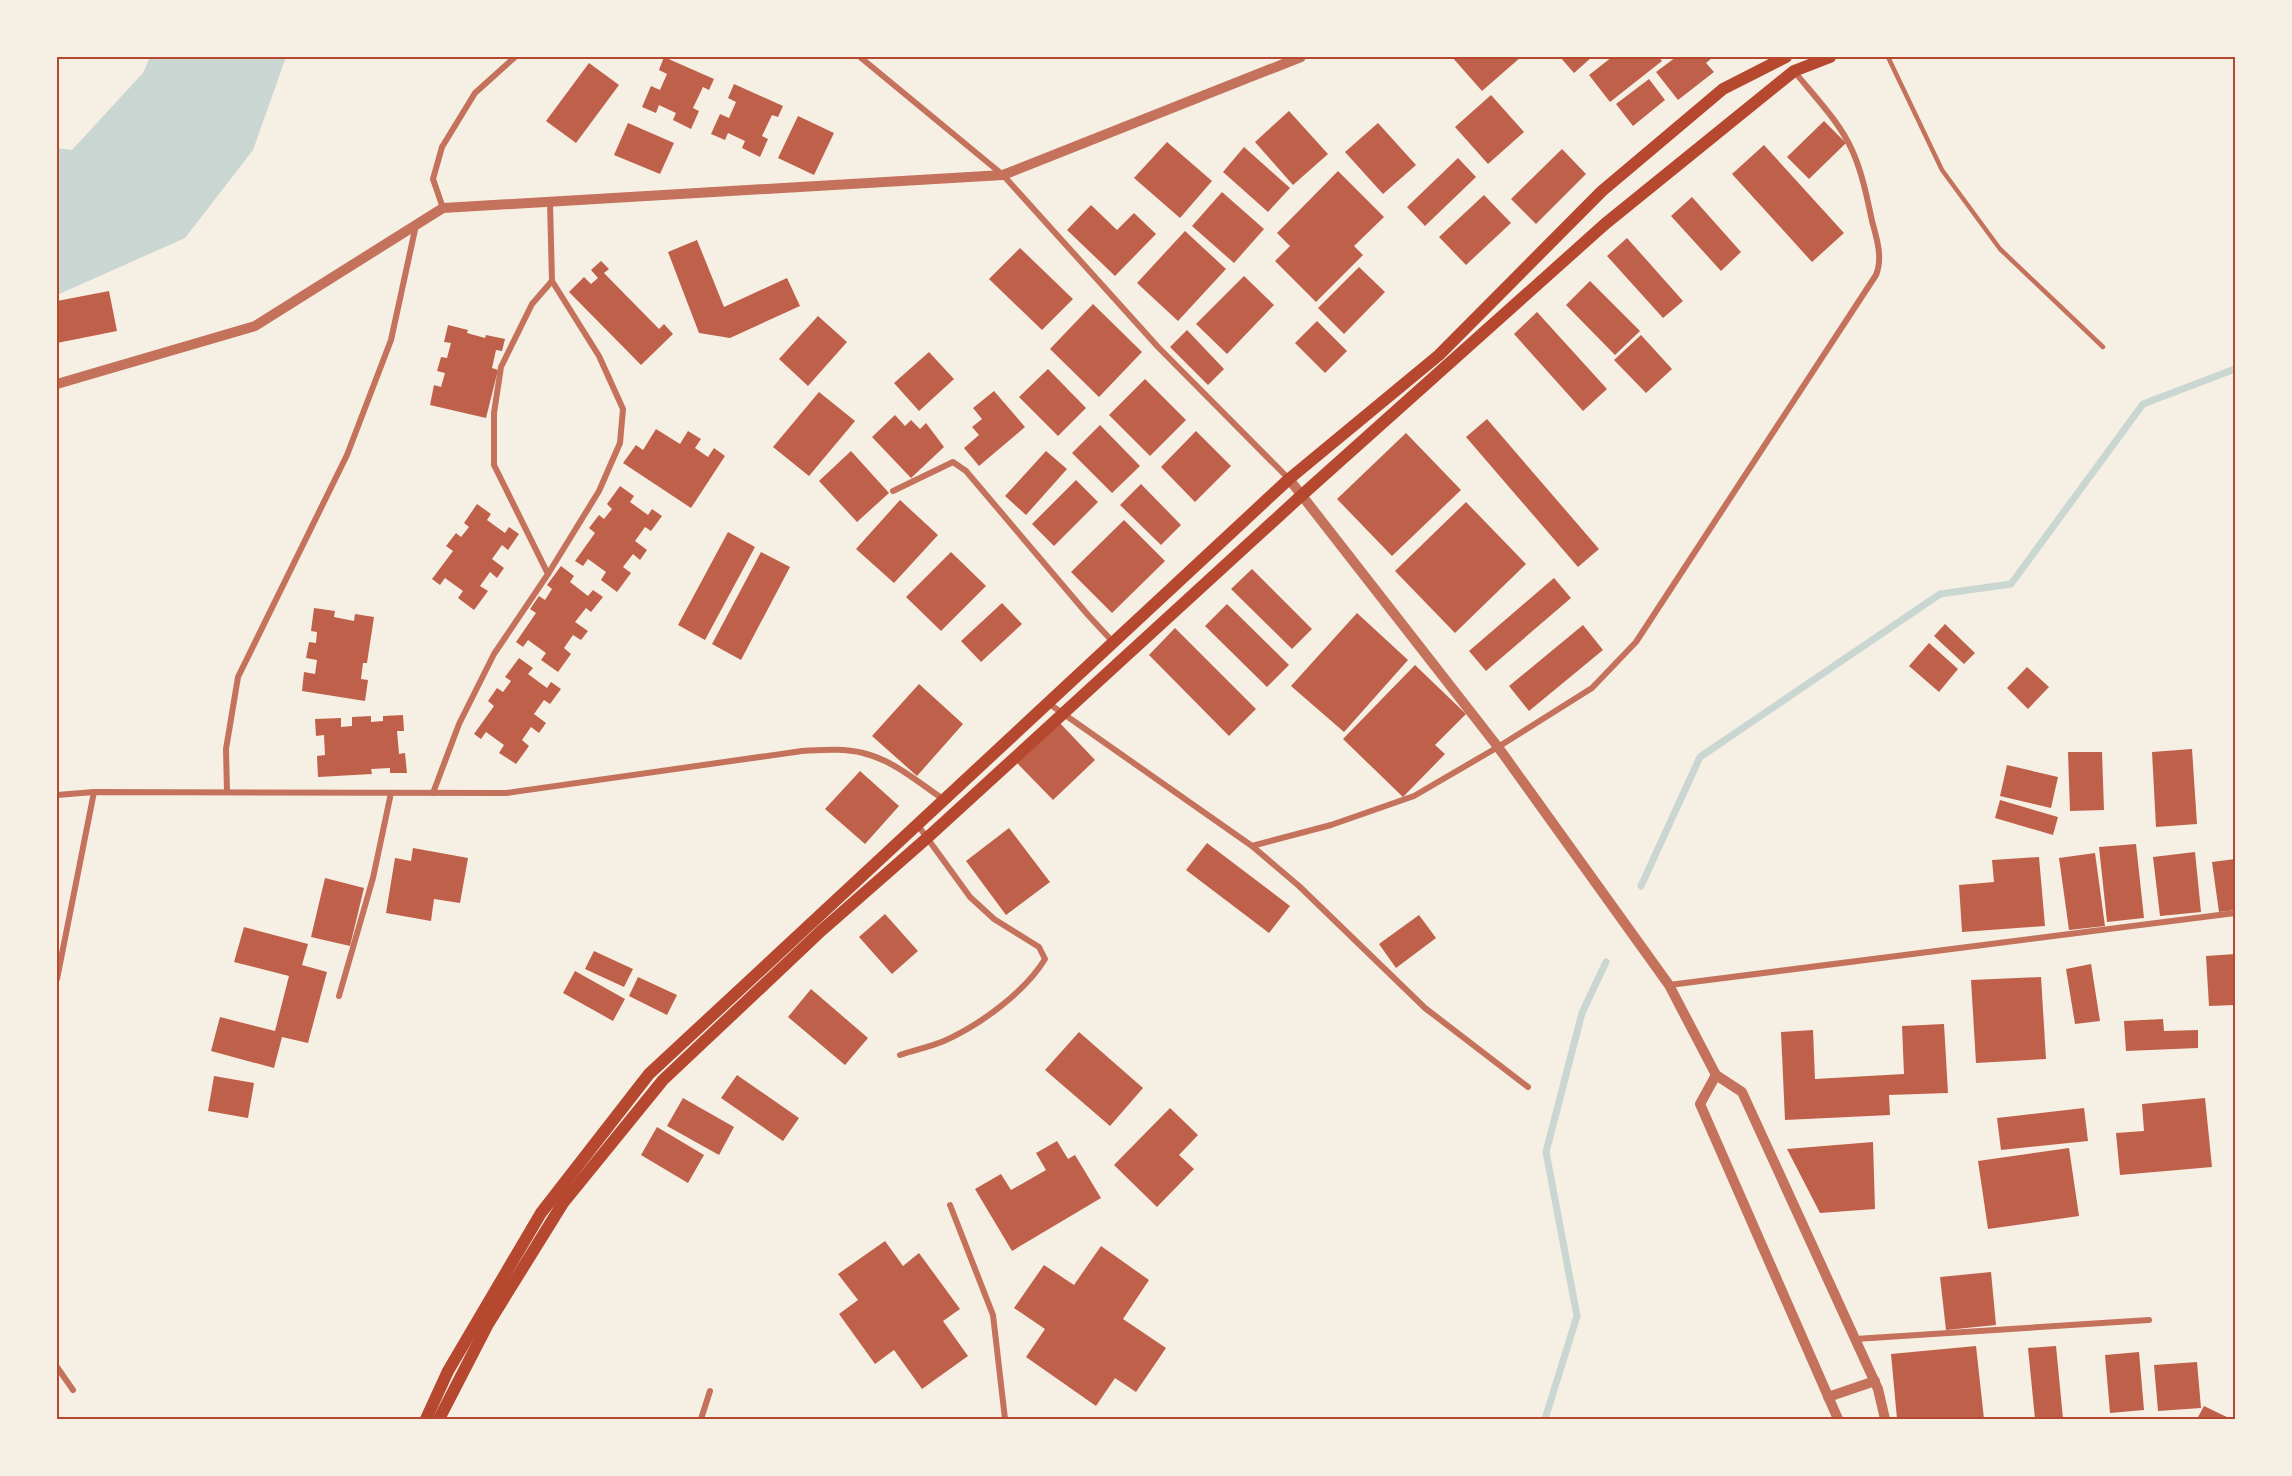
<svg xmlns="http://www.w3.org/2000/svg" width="2292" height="1476" font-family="Poppins,sans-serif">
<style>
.water{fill:#c9d6d2}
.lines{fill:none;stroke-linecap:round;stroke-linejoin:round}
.stream{stroke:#c9d6d2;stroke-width:7}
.building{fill:#bf614a}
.service{stroke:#c5725c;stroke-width:4.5}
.minor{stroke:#c5725c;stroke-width:6}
.tertiary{stroke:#c5725c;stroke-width:10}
.secondary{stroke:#b5482f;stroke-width:12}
.neatline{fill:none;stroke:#b5482f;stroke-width:2}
</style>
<rect width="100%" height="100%" fill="#f6efe4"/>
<polygon class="water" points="150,57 286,57 253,150 185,238 57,295 57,148 72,150 143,73"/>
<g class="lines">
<g class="stream">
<polyline points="1641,886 1700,757 1940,594 2011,584 2143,404 2235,369"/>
<polyline points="1545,1419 1577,1316 1546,1152 1582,1013 1606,962"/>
</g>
</g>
<g class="building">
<polygon points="664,57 714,79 709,90 703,87 693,108 699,111 691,129 673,120 676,113 659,105 656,113 642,107 651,86 660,90 667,74 659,70"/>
<polygon points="1452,57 1521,57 1482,91"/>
<polygon points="1560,57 1592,57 1574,73"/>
<polygon points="1612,57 1659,57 1662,61 1610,102 1589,75"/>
<polygon points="1676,57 1713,57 1706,63 1714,72 1678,100 1656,72"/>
<polygon points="589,63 619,85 576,143 546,121"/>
<polygon points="1649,79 1665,100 1633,126 1616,104"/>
<polygon points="734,84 783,106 778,117 772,115 762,136 768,139 760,157 742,148 745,141 728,133 725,140 711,134 720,114 729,118 736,102 728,98"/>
<polygon points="1491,95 1524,132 1488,164 1455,127"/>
<polygon points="1289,111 1328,154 1293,185 1255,142"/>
<polygon points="798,116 834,133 814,175 778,158"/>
<polygon points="1824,121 1846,143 1809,179 1787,157"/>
<polygon points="628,123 674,143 660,174 614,155"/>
<polygon points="1378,123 1416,165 1383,194 1345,152"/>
<polygon points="1167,142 1212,181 1180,218 1134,178"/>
<polygon points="1764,145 1844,233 1812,262 1732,174"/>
<polygon points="1244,147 1290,188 1268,212 1223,172"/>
<polygon points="1562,149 1586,174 1536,224 1511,199"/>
<polygon points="1458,158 1476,177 1425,226 1407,207"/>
<polygon points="1338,171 1384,217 1354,246 1363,255 1316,302 1275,261 1290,246 1277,233"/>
<polygon points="1222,192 1264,229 1234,263 1192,226"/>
<polygon points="1484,195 1511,223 1466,265 1439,237"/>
<polygon points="1692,197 1741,252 1721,271 1671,216"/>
<polygon points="1091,205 1117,230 1134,213 1156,234 1115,276 1067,230"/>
<polygon points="1185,231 1226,269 1178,321 1137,283"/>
<polygon points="1627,238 1683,301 1663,318 1607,256"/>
<polygon points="697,240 724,307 787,278 800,306 730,338 699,333 668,252"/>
<polygon points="1020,248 1073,299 1042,330 989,279"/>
<polygon points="601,261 609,269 604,273 659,329 664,324 673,334 641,365 569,292 584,277 591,284 598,278 591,270"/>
<polygon points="1359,267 1385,292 1344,334 1318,308"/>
<polygon points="1244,276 1274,305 1227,354 1196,324"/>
<polygon points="1590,281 1640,331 1615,355 1566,305"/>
<polygon points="109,291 117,331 57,343 57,301"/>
<polygon points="1093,304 1142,352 1099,397 1050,349"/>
<polygon points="1537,312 1607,389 1583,411 1514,334"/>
<polygon points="818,316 847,342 808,386 779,359"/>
<polygon points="1317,321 1347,351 1325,373 1295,343"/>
<polygon points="448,325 468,330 467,333 485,338 486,335 505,339 502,351 496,350 492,368 498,370 486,418 430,405 434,385 441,387 445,373 437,371 441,357 447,358 451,343 444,342"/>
<polygon points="1187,330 1224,369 1208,385 1170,347"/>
<polygon points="1641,335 1672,369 1646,393 1614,360"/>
<polygon points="929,352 954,379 919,411 894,383"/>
<polygon points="1048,369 1086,408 1058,436 1019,397"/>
<polygon points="1145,379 1186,420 1150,456 1109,415"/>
<polygon points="994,391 1025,427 979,466 964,448 979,435 972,427 982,419 973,408"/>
<polygon points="819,392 855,421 809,476 773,447"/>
<polygon points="895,415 905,426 911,420 920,429 926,423 944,447 911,478 872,437"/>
<polygon points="1487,419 1599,549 1578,567 1466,437"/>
<polygon points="1100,425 1140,466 1112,493 1072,453"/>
<polygon points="656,429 680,444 688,431 701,439 695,448 708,457 714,448 725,456 691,508 623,463 636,445 643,450"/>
<polygon points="1196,431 1231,466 1195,502 1161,467"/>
<polygon points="1406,433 1461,490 1392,556 1337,499"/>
<polygon points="851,451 889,493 857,522 819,481"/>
<polygon points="1046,451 1067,469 1026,515 1005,496"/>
<polygon points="1076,480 1098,502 1054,546 1032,524"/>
<polygon points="1141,484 1181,525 1161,545 1120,505"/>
<polygon points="620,486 634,496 630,502 648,515 652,509 662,516 651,531 645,527 635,541 647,550 640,560 633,554 623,567 631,573 617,592 601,580 606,572 588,559 583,566 575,561 595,533 589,528 599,515 604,519 612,509 607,504"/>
<polygon points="900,500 938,535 894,583 856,549"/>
<polygon points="1466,502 1526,564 1455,633 1395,571"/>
<polygon points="477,504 491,514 487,520 505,533 509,527 519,534 508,550 502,545 492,559 504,568 497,578 490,572 480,586 488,591 474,610 458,598 463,591 445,578 440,585 432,579 453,551 446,546 456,533 461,537 469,527 464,523"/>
<polygon points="1124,520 1165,561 1112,613 1071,572"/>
<polygon points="728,532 755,547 705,640 678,625"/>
<polygon points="761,552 790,567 741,660 712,644"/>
<polygon points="951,552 986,586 941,631 906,597"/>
<polygon points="561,566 574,576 570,582 588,596 593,590 603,597 591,612 586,608 575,622 588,631 581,640 573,635 564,648 571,654 558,672 541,660 546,653 528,640 523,647 516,642 536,613 530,609 539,596 545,600 552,589 547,585"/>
<polygon points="1252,569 1312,629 1292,649 1231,589"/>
<polygon points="1554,578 1571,598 1486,671 1469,651"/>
<polygon points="1002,603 1022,624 981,662 961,641"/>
<polygon points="1227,604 1289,665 1267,687 1205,626"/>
<polygon points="314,608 335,611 334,617 354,621 355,614 374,617 367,663 363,663 361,679 368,680 365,701 302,691 304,672 315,674 317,660 306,658 309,642 316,643 317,632 311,631"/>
<polygon points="1357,613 1408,660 1344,732 1291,686"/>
<polygon points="1945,624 1975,653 1964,664 1934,636"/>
<polygon points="1583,625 1603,650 1529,711 1509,686"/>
<polygon points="1175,628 1256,709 1229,736 1149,655"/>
<polygon points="1929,643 1958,669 1939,692 1909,666"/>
<polygon points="519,658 533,668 528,674 547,688 551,682 561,689 550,704 544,700 534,714 546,723 539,733 531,727 522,740 529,746 516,764 499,753 504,745 486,732 481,739 474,734 494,706 488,701 497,688 503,692 511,681 505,677"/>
<polygon points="1415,665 1466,714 1435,745 1445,754 1403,797 1343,739"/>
<polygon points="2027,667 2049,687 2028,709 2007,688"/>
<polygon points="919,684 963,724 917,776 872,736"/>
<polygon points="403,715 404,731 397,731 399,754 405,753 407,773 390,773 390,768 371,769 372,774 318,777 317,756 325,755 324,735 316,736 315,719 341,718 341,727 352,726 352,717 371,716 371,722 383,721 383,716"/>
<polygon points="1058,721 1095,760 1053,800 1015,761"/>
<polygon points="2192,749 2197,824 2156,827 2152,752"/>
<polygon points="2068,752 2102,752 2104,810 2070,811"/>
<polygon points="2007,765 2058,777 2051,808 2000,796"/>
<polygon points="860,771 899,806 865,844 825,809"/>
<polygon points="2000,800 2058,817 2053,835 1995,818"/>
<polygon points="1009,828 1050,882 1006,915 966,861"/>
<polygon points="1207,843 1290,906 1269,933 1186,870"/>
<polygon points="2136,844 2144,918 2107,922 2099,847"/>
<polygon points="413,848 468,858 460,903 434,899 431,921 386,913 395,858 411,861"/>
<polygon points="2195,852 2201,912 2160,916 2153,857"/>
<polygon points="2095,853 2105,926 2069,930 2059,858"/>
<polygon points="2039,857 2045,926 1962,932 1959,885 1994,882 1992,860"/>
<polygon points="2235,859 2235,910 2219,912 2212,862"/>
<polygon points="325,878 364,888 350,946 311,937"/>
<polygon points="885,914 918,951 892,974 859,937"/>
<polygon points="1419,915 1436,938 1396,968 1379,944"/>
<polygon points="244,927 308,944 302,965 327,972 308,1043 282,1037 274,1068 211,1051 220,1017 275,1031 289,976 234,962"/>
<polygon points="594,951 633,969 624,987 585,969"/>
<polygon points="2235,954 2235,1005 2209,1006 2206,956"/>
<polygon points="2091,964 2100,1021 2075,1024 2066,969"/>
<polygon points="575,971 625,999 613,1021 563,993"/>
<polygon points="638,977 677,995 667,1015 629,996"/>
<polygon points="2041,977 2046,1059 1976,1063 1971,980"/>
<polygon points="811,989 868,1038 845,1065 788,1017"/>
<polygon points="2163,1019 2164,1031 2198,1030 2198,1048 2126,1051 2124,1021"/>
<polygon points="1944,1024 1948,1093 1889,1095 1890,1115 1785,1120 1781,1032 1813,1030 1815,1079 1904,1074 1902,1026"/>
<polygon points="1079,1032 1143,1088 1110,1126 1045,1070"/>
<polygon points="737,1075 799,1118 783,1141 721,1098"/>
<polygon points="214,1076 254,1083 248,1118 208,1111"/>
<polygon points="683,1098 734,1127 719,1155 667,1126"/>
<polygon points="2205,1098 2212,1167 2120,1175 2116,1133 2144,1131 2142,1104"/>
<polygon points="1170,1108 1198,1135 1179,1155 1194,1169 1157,1207 1114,1165"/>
<polygon points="2084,1108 2088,1141 2001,1150 1997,1118"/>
<polygon points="657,1127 704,1155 688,1183 641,1155"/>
<polygon points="1057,1141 1068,1159 1075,1155 1101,1198 1012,1251 975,1189 1001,1174 1011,1190 1046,1170 1036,1153"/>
<polygon points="1873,1142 1875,1209 1820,1213 1787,1149"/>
<polygon points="2069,1148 2079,1216 1988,1229 1978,1161"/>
<polygon points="885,1241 903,1266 919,1253 960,1309 943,1321 968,1356 922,1389 894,1350 875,1364 839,1314 858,1300 838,1274"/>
<polygon points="1101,1246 1149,1280 1123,1319 1166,1348 1136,1392 1115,1378 1096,1406 1026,1357 1045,1329 1014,1308 1044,1265 1074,1285"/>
<polygon points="1991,1272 1996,1325 1946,1330 1940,1277"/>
<polygon points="1976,1346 1984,1419 1897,1419 1891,1354"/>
<polygon points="2056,1346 2063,1419 2035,1419 2028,1348"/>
<polygon points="2139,1352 2144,1410 2110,1413 2105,1355"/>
<polygon points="2197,1362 2201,1408 2158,1411 2154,1365"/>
<polygon points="2204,1406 2231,1419 2197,1419"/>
</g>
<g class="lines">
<polyline class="service" points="1888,57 1942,170 2000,249 2103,347"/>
<g class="minor">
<polyline points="860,57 1003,175 1158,347 1289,479"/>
<polyline points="443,208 433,179 442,147 475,93 515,57"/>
<polyline points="893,491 953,462 966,471 1088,615 1113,642"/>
<polyline points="548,574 599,491 620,443 623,409 599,356 552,281"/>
<path d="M1048,703L1252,846L1331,825L1414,796L1498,747L1592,688L1636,642L1876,275C1883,258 1877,239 1872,221C1867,197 1862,172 1852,150C1839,121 1814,96 1794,71"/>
<polyline points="227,792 226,749 238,677 347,455 391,340 416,225"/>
<polyline points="433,793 459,724 494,654 548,574 494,465 494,413 501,367 532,304 552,281 550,202"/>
<path d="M57,795L94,792L506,793L802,751C822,750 843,748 863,753C893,760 918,782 943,799"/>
<polyline points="1252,846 1299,886 1425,1008 1528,1087"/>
<polyline points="57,979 94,792"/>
<polyline points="1669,985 2235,913"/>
<polyline points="339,996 373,878 391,793"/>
<path d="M900,1055C914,1050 930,1047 944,1041C980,1025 1025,992 1045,959L1039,947L994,919L970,897L917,824"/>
<polyline points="950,1205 993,1315 1005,1419"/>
<polyline points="1855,1339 2149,1320"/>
<polyline points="57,1367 73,1390"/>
<polyline points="701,1419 710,1391"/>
</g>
<g class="tertiary">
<polyline points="57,384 255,326 443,208 1003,175 1301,57"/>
<polyline points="1289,479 1498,747 1669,985 1716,1075 1742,1092 1878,1389 1885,1419"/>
<polyline points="1716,1075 1700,1104 1838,1419"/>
<polyline points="1828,1397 1875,1381"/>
</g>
<g class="secondary">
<polyline points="426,1419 448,1371 541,1213 649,1074 1289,479 1439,355 1602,191 1723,89 1786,57"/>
<polyline points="439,1419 488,1324 563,1203 663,1080 821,931 927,838 1302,495 1605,224 1794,71 1830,57"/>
</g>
</g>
<rect width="2292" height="1476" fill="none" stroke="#f6efe4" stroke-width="117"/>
<rect x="58" y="58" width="2176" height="1360" class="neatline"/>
</svg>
